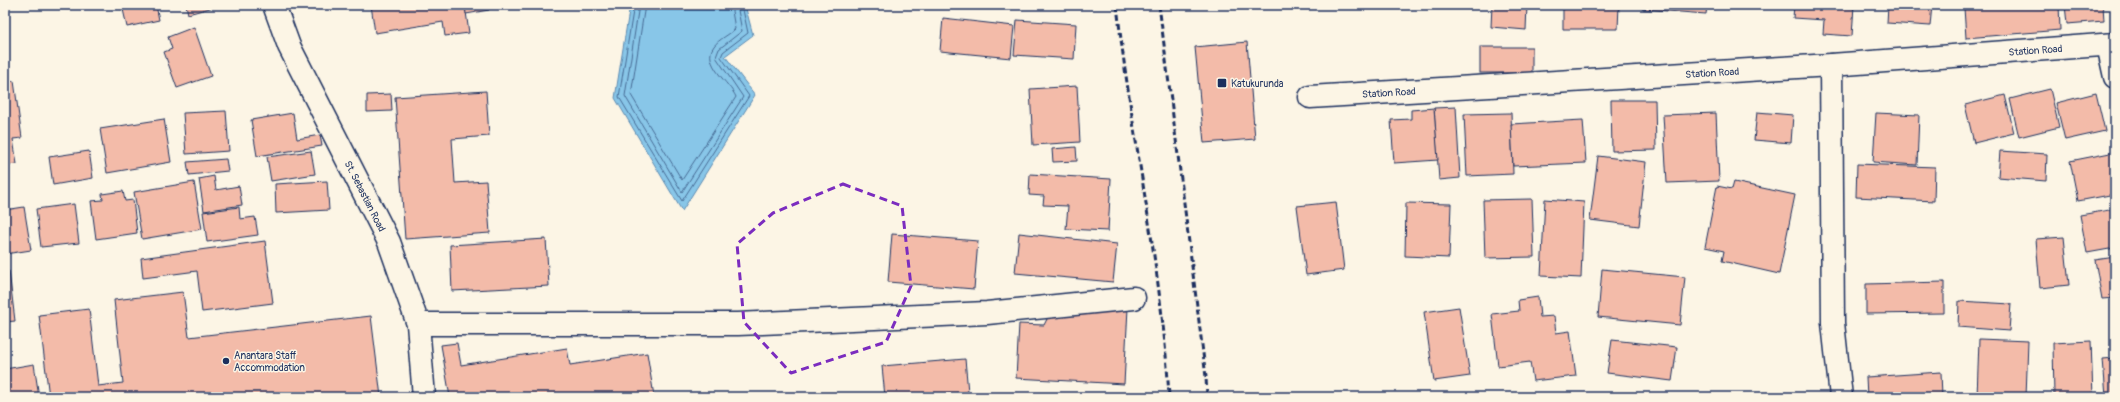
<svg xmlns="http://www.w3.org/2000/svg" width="2120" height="402" font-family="Pangolin,sans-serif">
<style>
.water{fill:#88c6e8;stroke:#5c8ab1}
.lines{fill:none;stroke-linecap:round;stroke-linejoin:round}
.shore{stroke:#476b95;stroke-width:1}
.building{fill:#f3bba9;stroke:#1b2f5e}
.minor-casing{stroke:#1b2f5e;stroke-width:25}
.minor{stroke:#fcf5e5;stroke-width:22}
.rail{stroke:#1b2f5e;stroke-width:3;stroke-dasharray:6 3;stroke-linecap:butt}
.marked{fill:none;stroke:#7b2cbf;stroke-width:3;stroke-dasharray:8 5;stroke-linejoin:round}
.poi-dot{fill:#1b2f5e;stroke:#fcf5e5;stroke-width:1.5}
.labels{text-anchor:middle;stroke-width:3;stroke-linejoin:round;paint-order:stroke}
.street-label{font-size:10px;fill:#1b2f5e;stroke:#fcf5e5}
.poi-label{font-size:10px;fill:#1b2f5e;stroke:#fcf5e5;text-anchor:start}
</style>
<rect width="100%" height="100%" fill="#fcf5e5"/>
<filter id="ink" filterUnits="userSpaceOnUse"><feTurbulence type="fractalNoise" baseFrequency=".025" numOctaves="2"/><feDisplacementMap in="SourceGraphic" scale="8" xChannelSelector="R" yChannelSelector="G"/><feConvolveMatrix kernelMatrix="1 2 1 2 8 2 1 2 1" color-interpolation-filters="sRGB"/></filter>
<g filter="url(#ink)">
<polygon class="water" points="630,5 745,5 753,35 725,56 755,95 682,211 615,98"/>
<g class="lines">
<g class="shore">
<polyline points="634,5 619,97 682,201 749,96 721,57 723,52 748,33 742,5"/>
<polyline points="639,5 625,96 682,192 743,97 716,57 719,49 742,31 737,5"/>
<path d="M645,5L631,95L682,180L736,97C730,83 701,63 714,46C719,39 729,35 735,29L731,5"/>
</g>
</g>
<g class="building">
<polygon points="122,5 156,5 159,20 127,27"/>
<polygon points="186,5 221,5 188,14"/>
<polygon points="371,5 465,5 469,33 445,36 443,22 375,33"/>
<polygon points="465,5 488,5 489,10 466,14"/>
<polygon points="1492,5 1527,5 1526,30 1491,27"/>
<polygon points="1563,5 1619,5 1618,29 1563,29"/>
<polygon points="1642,5 1707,5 1706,14 1642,9"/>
<polygon points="1794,5 1854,5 1852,36 1823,34 1824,20 1793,18"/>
<polygon points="1888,5 1932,5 1930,26 1887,23"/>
<polygon points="2002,5 2059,5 2060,30 1966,38 1964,8"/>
<polygon points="2065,5 2103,5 2104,21 2067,24"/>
<polygon points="943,18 1014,26 1011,58 940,51"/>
<polygon points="1017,20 1076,24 1074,59 1014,55"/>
<polygon points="194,27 211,76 177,88 164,52 172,49 168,37"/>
<polygon points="1247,42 1255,139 1204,143 1195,47"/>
<rect x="1480" y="47" width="52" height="26"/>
<polygon points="14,81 22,138 13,139 17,164 5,165 5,82"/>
<polygon points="1077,86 1080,142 1033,145 1030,89"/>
<polygon points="2050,89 2059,127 2019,137 2010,99"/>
<polygon points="486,91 489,136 452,139 455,183 486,181 490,233 405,239 395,97"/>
<polygon points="2096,93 2105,131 2065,140 2056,103"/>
<polygon points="391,94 392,111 367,112 367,95"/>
<polygon points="2005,95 2014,133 1974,143 1965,105"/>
<polygon points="1611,100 1655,100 1656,150 1612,151"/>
<polygon points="1456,107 1460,178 1439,180 1434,108"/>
<polygon points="1434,108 1438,160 1394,163 1391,120 1411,119 1411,110"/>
<polygon points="226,111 229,151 186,154 183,113"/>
<polygon points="1757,112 1793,115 1791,143 1754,140"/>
<polygon points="293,113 297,139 320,135 322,146 257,156 251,120"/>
<polygon points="1511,113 1513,174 1467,176 1464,114"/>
<polygon points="1716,113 1719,181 1667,183 1663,115"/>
<polygon points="1876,113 1919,115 1917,165 1873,162"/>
<polygon points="164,119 171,162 107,173 100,129"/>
<polygon points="1583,120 1586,163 1513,166 1511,124"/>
<polygon points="1076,147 1077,161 1053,162 1052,149"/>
<polygon points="89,151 93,178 53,185 49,157"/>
<polygon points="311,151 315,174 271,181 267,157"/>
<polygon points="2000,151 2047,154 2046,181 1998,177"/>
<polygon points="2115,152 2115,194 2078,201 2070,161"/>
<polygon points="1598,156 1646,162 1639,226 1590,220"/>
<polygon points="226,159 228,171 189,175 187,162"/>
<polygon points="1857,164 1935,167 1934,201 1856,197"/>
<polygon points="1030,174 1111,179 1108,231 1066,229 1068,206 1043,205 1044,196 1029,195"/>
<polygon points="214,176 216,190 239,186 242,205 204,211 199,179"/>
<polygon points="327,181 329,210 276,213 275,184"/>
<polygon points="194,182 202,229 142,239 134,192"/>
<polygon points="1734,182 1795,195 1779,274 1722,261 1724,251 1705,247 1717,186 1732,189"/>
<polygon points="123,191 125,201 133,200 137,233 96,239 91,201 103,200 102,194"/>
<polygon points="1532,199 1534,257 1485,258 1483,200"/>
<polygon points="1545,199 1584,202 1581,278 1541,276"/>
<polygon points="1336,202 1344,270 1306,275 1297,206"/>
<polygon points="1406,203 1451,204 1449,258 1405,256"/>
<polygon points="74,204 79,243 41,247 36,209"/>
<polygon points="24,207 31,250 5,254 5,210"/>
<polygon points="239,207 240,219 255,217 258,235 207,242 203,212"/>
<polygon points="2115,209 2115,248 2087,253 2080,215"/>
<polygon points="1019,233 1117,244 1113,282 1015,273"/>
<polygon points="892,234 978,241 974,289 888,282"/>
<polygon points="2064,237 2069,285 2040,288 2036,239"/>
<polygon points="546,239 549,286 452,291 450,245"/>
<polygon points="265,241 273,303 202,312 197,271 143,278 141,258"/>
<polygon points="2115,257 2115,298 2102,299 2095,260"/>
<polygon points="1602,269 1685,277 1680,325 1598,317"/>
<polygon points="9,271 15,321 5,322 5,272"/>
<polygon points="1944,282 1944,313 1866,314 1866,284"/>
<polygon points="183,292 189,337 371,316 381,397 49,397 39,315 89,309 98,386 123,383 114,300"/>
<polygon points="1538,297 1540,317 1554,316 1556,333 1570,331 1576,376 1533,381 1530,362 1498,366 1492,314 1519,311 1518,300"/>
<polygon points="1959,301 2011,304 2009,331 1958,327"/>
<polygon points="1459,307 1470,376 1434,381 1424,312"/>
<polygon points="1128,308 1124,384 1016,378 1019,324 1044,325 1050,313"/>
<polygon points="1979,339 2028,341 2026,397 1977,397"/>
<polygon points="1612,340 1677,347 1672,381 1607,373"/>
<polygon points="2091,341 2093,397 2054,397 2053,343"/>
<polygon points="457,343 461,365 567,348 570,365 647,353 654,396 450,397 441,345"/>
<polygon points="2115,358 2115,397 2106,397 2103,359"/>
<polygon points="965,359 968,392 910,397 885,397 882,366"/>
<polygon points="34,364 39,397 5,397 5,369"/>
<polygon points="1941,372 1942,397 1867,397 1866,377"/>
<polygon points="1555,395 1555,397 1518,397"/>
</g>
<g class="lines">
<g class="minor-casing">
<g id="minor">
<path id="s1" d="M274,5L289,46L389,242L418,324L424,397"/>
<polyline points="2108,45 2115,77"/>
<polyline points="1831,65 1833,323 1841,397"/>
<path id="s2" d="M1310,97L1831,65L2115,44"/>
<polyline points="418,324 738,324 987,313 1134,298"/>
</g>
</g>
<use href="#minor" class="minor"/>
<g class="rail">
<path d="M1117,5C1131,136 1162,266 1169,397"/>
<polyline points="1159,5 1206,377 1207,397"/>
</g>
</g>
</g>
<path class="marked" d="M843,184L902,206L911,286L886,342L791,373L744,322L737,244L773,213Z"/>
<g class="poi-dot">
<rect x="1217" y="78" width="10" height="10" rx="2"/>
<circle cx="226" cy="361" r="4"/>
</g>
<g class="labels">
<g class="street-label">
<text dy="4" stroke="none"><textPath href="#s2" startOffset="727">Station Road</textPath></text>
<text dy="4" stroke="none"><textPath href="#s2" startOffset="403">Station Road</textPath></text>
<text dy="4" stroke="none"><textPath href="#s2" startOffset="79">Station Road</textPath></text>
<text dy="4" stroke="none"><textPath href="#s1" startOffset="212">St. Sebastian Road</textPath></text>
</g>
<g class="poi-label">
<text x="1231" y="87">Katukurunda</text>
<text x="234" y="359">Anantara Staff<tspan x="234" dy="12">Accommodation</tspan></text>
</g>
</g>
<rect width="2120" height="402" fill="none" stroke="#fcf5e5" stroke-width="20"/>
<rect x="10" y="10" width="2100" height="382" fill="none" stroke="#1b2f5e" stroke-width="1.5" filter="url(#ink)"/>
</svg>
